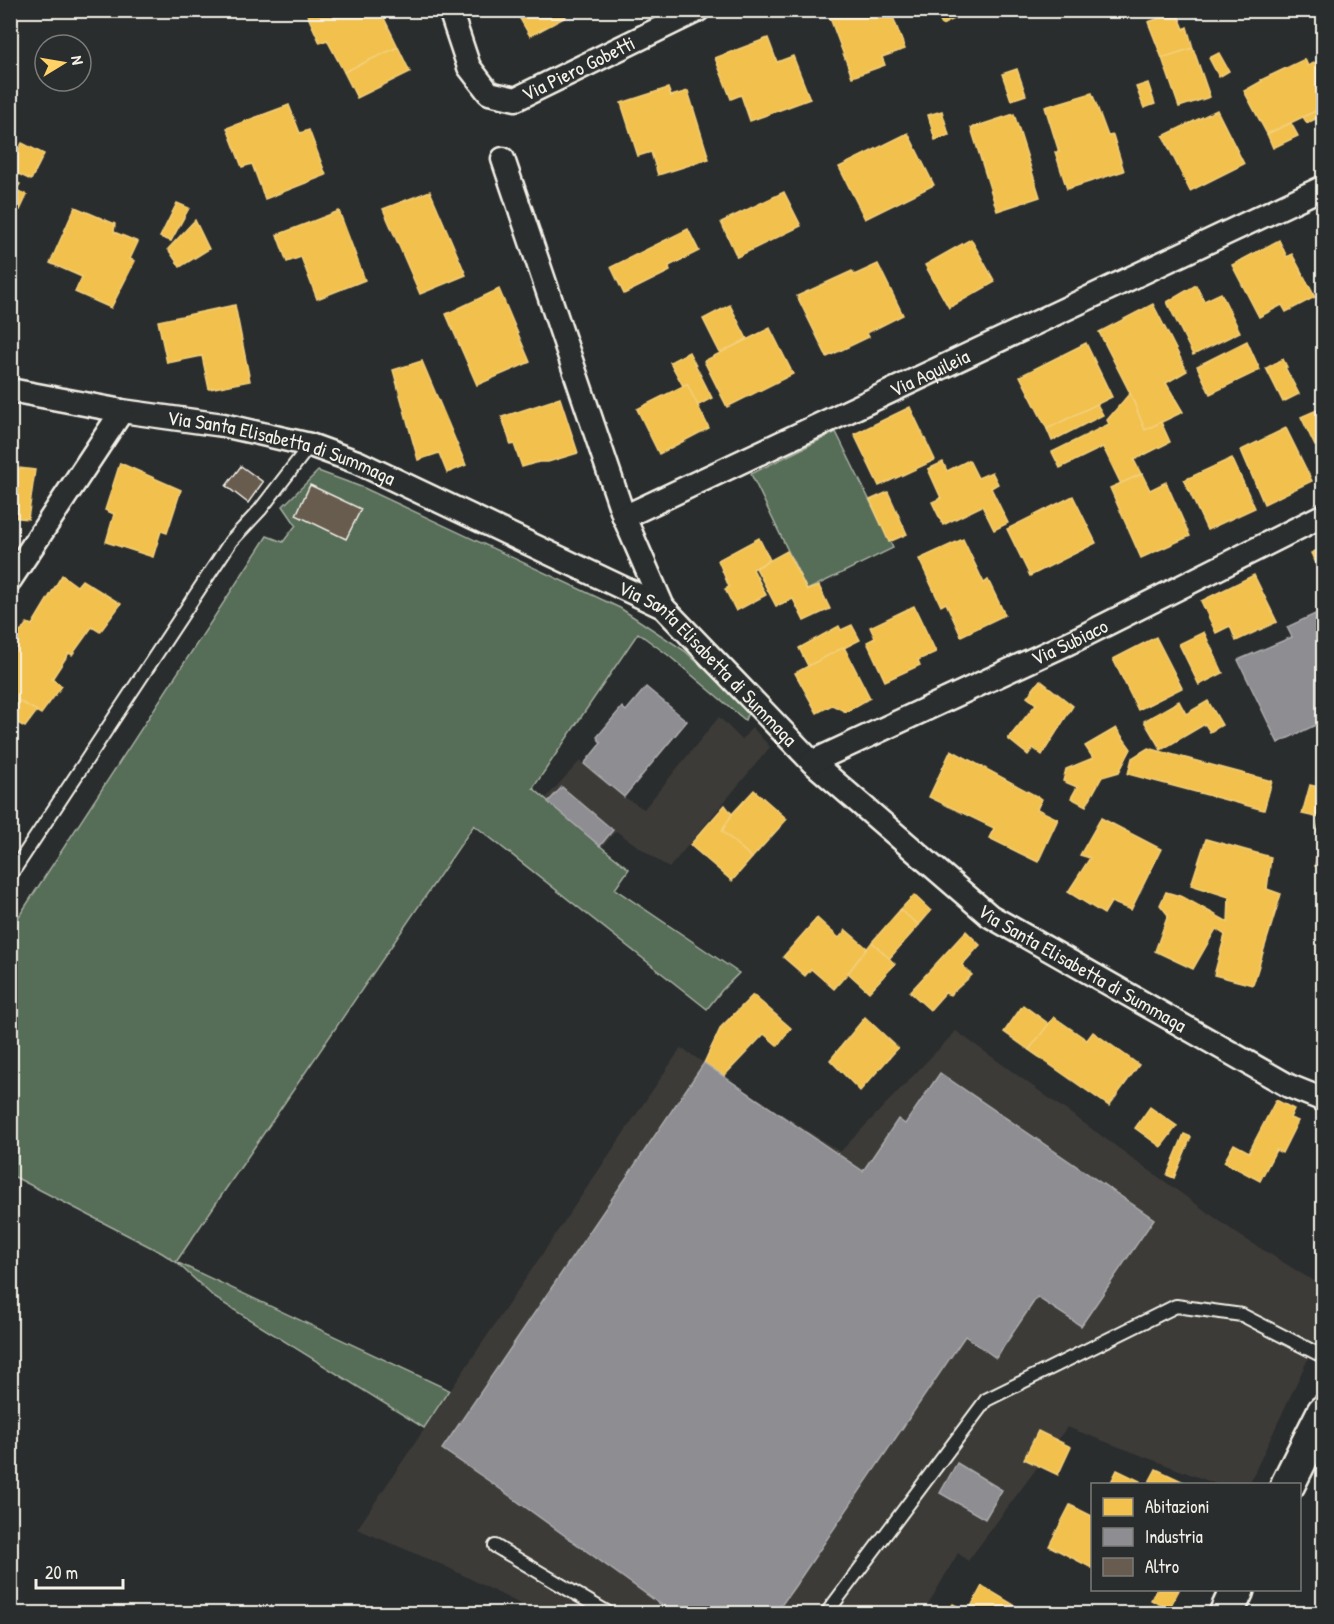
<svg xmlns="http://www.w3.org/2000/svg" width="1334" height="1624" font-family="'Patrick Hand',sans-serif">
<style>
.built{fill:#3d3b38}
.green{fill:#576d58;stroke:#a6afa0;stroke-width:1.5}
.homes{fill:#f2c14e;stroke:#f3cf7c;stroke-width:1.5}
.industry{fill:#8d8d92;stroke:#acabac;stroke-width:1.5}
.building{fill:#685b4f;stroke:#f4f1e8;stroke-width:1.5}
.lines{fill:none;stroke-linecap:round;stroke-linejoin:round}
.lane-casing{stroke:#f4f1e8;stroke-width:16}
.street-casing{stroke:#f4f1e8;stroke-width:27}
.secondary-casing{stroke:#f4f1e8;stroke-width:38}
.lane{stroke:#2a2d2e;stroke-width:12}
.street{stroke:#2a2d2e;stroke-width:22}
.secondary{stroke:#2a2d2e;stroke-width:33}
.labels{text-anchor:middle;stroke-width:6;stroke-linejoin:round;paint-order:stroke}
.street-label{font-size:20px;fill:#f4f1e8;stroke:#2a2d2e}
</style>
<rect width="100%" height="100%" fill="#2a2d2e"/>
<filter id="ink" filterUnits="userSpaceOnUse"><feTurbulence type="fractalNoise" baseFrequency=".0167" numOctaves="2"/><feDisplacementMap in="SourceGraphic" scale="12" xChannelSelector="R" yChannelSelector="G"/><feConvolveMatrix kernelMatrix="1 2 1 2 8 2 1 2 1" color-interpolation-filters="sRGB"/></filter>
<g filter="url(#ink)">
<g class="built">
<polygon points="719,717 742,740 752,727 770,747 669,868 616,831 602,847 600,846 545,799 580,761 624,797 644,809"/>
<polygon points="956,1031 1239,1235 1323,1287 1323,1327 1249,1484 1216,1484 1067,1427 968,1561 958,1553 923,1613 538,1613 445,1566 357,1529 681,1048 840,1152"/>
</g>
<g class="green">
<polygon points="836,432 893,548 807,590 751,474"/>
<polygon points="318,471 364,488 620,608 685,651 749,710 745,720 668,655 638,633 533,788 600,846 629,869 615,889 739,973 722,990 707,1009 474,825 176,1262 449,1390 424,1428 215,1298 176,1262 162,1253 11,1175 10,962 14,956 11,953 10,930 267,536 283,542 296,525 283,506"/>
</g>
<g class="homes">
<polygon points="305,10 380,10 398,47 344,72 327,40 320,43"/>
<polygon points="515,10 562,10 566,17 530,36"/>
<polygon points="827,10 898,10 892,14 905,49 882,57 885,65 852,77"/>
<polygon points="934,10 972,10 942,25"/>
<polygon points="1177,12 1184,29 1187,27 1193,48 1162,58 1148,22"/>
<polygon points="768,38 777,62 793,56 810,99 750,121 741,95 731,99 715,58"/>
<polygon points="398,47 410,72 357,98 344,72"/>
<polygon points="1193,48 1210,97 1179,107 1162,58"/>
<polygon points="1219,53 1229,71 1219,77 1209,58"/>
<polygon points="1324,58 1322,95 1324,107 1267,134 1244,91 1262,81 1261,80 1305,59 1308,66"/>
<polygon points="1017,69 1026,95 1011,100 1002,74"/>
<polygon points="1148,83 1155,104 1144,108 1136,87"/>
<polygon points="668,88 671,96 688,91 709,159 658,175 651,152 638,156 621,103"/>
<polygon points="1092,93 1108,136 1113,135 1124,171 1067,189 1055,152 1059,152 1045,107"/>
<polygon points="289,105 300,133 309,130 326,175 265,199 252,164 242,167 227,128"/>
<polygon points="1324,107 1324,115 1307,123 1303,117"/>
<polygon points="1217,110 1244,164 1190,191 1163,136"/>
<polygon points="942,111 949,135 935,140 928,115"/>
<polygon points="1014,114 1040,197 997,211 971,128"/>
<polygon points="1291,123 1298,136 1273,148 1267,134"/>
<polygon points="908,133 934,185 865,219 839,167"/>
<polygon points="22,143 44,154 31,180 10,170 10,166"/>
<polygon points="10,179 20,184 16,190 27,195 20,210 16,209 10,220"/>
<polygon points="430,191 466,275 420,294 383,209"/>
<polygon points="784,192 801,226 737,257 721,222"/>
<polygon points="177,203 189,208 171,241 160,237"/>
<polygon points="75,207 115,224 114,232 138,242 130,259 135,261 111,308 75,292 82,277 50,263"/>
<polygon points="339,211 365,280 317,299 301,257 287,262 277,235"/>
<polygon points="195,220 209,249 180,267 168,249"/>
<polygon points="688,229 699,251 669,266 670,271 624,294 611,267"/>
<polygon points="971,239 995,282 949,308 925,265"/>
<polygon points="1279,240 1287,257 1292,254 1315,297 1286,312 1282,305 1259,317 1232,265"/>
<polygon points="878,264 903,315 867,333 869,337 827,357 797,296 852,271 854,275"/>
<polygon points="1196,285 1204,301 1221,293 1240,332 1193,355 1167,302"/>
<polygon points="499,289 530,362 477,385 446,314"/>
<polygon points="1153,304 1187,371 1166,383 1183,412 1145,430 1130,393 1099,332"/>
<polygon points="235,305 250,381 209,389 202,356 167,363 158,321"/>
<polygon points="730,305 747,339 720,353 703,319"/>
<polygon points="770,328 793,374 727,407 704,361"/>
<polygon points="1247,341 1260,370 1210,394 1197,366"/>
<polygon points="1086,343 1112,397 1047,429 1020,376"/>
<polygon points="689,352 712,398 697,406 687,384 683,386 670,362"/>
<polygon points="1283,359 1287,367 1285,367 1299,394 1283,402 1266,368"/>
<polygon points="422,361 466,465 447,473 439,453 418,460 393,370"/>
<polygon points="687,384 709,428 659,454 637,409"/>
<polygon points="1130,393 1145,430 1161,422 1170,442 1134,460 1141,474 1121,484 1103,447 1060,468 1052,452 1109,424 1107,420"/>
<polygon points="560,398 578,453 548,462 539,462 522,467 514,444 511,445 502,417"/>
<polygon points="1097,404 1103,415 1052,441 1047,429"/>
<polygon points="910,407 935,460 879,486 854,434"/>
<polygon points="1324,407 1324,449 1321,443 1315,446 1301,417"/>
<polygon points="1286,428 1312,481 1264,504 1241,450"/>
<polygon points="1232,458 1255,508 1207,530 1184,480"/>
<polygon points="969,460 978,478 992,472 998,484 991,488 1008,523 994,530 982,506 943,525 932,502 941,498 928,469 943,462 947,471"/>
<polygon points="120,463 181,490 167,533 161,531 153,557 106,542 114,514 105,510"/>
<polygon points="10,467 35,470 28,519 10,517"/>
<polygon points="1142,474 1150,490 1166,482 1190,536 1141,558 1110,488"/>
<polygon points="888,492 907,534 889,542 870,500"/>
<polygon points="1073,496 1096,543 1030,576 1007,529"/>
<polygon points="759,538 770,560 753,569 766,595 736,611 725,589 729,587 718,560"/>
<polygon points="963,539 984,583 988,580 1005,615 961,636 946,603 941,606 919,559"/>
<polygon points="1324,547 1324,579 1311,553"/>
<polygon points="787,551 807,590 819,586 830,609 804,621 793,599 776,606 756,568"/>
<polygon points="62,575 77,586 82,580 121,604 100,632 92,627 72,655 69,653 52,679 62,686 41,714 10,696 10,646 27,623 32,625"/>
<polygon points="1254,575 1277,622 1236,641 1230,626 1216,633 1201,601"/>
<polygon points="914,606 936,652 918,660 920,665 885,681 867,642 875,638 870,627"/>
<polygon points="852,625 860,640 808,666 799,648 839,626 841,630"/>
<polygon points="1204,632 1223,673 1199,685 1179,644"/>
<polygon points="1156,637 1182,688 1138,710 1113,659"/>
<polygon points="844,647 870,698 846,712 832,705 817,713 795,673"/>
<polygon points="1040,680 1073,706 1042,755 1033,748 1028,755 1008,739 1036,704 1027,697"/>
<polygon points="10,696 37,711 25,727 10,719"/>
<polygon points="1179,701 1186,714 1208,701 1222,725 1210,732 1205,724 1161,750 1144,721"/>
<polygon points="1116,728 1131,749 1119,772 1102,777 1086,806 1071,798 1077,787 1063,781 1066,769 1093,758 1085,746"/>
<polygon points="1148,748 1272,781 1264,810 1128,774 1132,758"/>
<polygon points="951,750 1042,799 1037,809 1058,819 1038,862 989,838 994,828 929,797"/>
<polygon points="1310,785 1324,788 1324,833 1317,832 1320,818 1302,814"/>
<polygon points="754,790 787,819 752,858 722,831 732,814"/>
<polygon points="725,805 732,814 722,831 752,858 732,881 690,845"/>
<polygon points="1101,818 1161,849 1131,910 1111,902 1104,914 1068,892 1090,858 1080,855"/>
<polygon points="1206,839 1271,857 1267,889 1281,894 1253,985 1214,975 1225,935 1216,929 1193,969 1155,951 1168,915 1160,905 1166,892 1183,897 1228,922 1229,897 1191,885"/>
<polygon points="1317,852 1324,854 1324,869 1315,866"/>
<polygon points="914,895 931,911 919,925 900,910"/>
<polygon points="900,910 919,925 889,959 872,942"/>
<polygon points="817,918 839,938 846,930 867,948 848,973 834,989 811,969 805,976 783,957"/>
<polygon points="966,931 980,945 962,965 972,975 950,995 945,993 930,1010 910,992"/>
<polygon points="872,942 895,964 869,992 848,973"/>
<polygon points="753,995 791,1028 778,1046 764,1034 724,1076 704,1063 721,1027"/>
<polygon points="1023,1005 1049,1024 1029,1050 1004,1032"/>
<polygon points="865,1017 898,1048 860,1091 830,1060"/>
<polygon points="1054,1017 1087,1040 1093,1032 1139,1065 1109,1106 1029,1050"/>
<polygon points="1276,1100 1294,1109 1290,1118 1298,1121 1282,1153 1276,1150 1260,1181 1224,1162 1234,1144 1249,1152"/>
<polygon points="1150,1107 1177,1126 1161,1147 1135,1128"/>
<polygon points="1184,1134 1191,1137 1174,1178 1167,1175"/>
<polygon points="1038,1431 1071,1447 1058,1475 1024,1459"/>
<polygon points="1156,1469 1188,1484 1148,1484"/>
<polygon points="1117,1470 1140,1481 1138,1484 1110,1484"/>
<polygon points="1070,1505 1092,1516 1092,1568 1049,1546"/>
<polygon points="982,1586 1029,1614 946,1614 953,1604 968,1612"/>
<polygon points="1156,1590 1179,1590 1169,1609 1151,1600"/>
<polygon points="1073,1607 1084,1614 1069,1614"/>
</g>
<g class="industry">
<polygon points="1324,610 1324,721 1278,743 1238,660 1292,637 1287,627"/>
<polygon points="646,687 687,721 624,797 584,764 601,743 597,737 622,707 626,711"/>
<polygon points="562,787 613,830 600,846 548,802"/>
<polygon points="704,1063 863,1171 898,1119 905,1124 940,1073 1154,1219 1081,1326 1037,1297 996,1358 965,1336 795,1586 775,1614 674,1614 489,1481 442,1449"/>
<polygon points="957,1463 1002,1490 985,1519 940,1493"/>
</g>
<g class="building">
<polygon points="241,466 263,482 248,503 226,486"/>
<polygon points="310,485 361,509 346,539 296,515"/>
</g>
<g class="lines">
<g class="lane-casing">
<g id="lane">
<polyline points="10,876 231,541 260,510 310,445"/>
<polyline points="495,1546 610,1614"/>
<polyline points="826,1614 986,1400 1176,1306 1242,1315 1324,1357"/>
</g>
</g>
<g class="street-casing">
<g id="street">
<path id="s1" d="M450,10L469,67L489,93L516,99L698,10"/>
<polyline points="503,159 624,517"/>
<path id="s2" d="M10,390L122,411L223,425L310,445L357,462L663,607L812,762L990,916L1289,1086L1324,1100"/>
<polyline points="10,580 122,411"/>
<path id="s3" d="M663,607L624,517L1324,187"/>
<path id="s4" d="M812,762L1075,640L1324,515"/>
</g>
</g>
<g class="secondary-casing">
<g id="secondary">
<polyline points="1288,1484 1324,1412"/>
<polyline points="1226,1614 1237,1590"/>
</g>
</g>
<use href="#lane" class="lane"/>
<use href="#street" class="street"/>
<use href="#secondary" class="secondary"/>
</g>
</g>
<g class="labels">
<g class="street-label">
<text dy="7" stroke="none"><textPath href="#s1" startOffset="190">Via Piero Gobetti</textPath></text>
<text dy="7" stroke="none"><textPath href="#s3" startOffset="436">Via Aquileia</textPath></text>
<text dy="7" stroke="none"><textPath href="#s2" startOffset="278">Via Santa Elisabetta di Summaga</textPath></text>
<text dy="7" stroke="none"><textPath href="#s4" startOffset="284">Via Subiaco</textPath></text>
<text dy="7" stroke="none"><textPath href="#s2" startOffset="764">Via Santa Elisabetta di Summaga</textPath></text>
<text dy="7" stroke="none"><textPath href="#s2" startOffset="1250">Via Santa Elisabetta di Summaga</textPath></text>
</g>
</g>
<rect width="1334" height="1624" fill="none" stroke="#2a2d2e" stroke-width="36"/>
<rect x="18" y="18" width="1298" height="1588" fill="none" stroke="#f4f1e8" stroke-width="2" filter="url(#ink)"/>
<rect x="1091" y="1483" width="210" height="108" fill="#2a2d2e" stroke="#7b7b78" stroke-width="1.5"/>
<rect x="1103" y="1498" width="30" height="18" fill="#f2c14e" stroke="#7b7b78" stroke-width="1.5"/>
<text x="1145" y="1513" font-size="18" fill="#f4f1e8">Abitazioni</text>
<rect x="1103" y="1528" width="30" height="18" fill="#8d8d92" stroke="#7b7b78" stroke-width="1.5"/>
<text x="1145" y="1543" font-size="18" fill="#f4f1e8">Industria</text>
<rect x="1103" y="1558" width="30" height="18" fill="#685b4f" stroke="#7b7b78" stroke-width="1.5"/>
<text x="1145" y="1573" font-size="18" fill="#f4f1e8">Altro</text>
<g transform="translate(63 63) rotate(79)"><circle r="28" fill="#2a2d2e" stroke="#7b7b78" stroke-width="1.5"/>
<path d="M0-4.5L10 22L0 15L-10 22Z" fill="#ffd166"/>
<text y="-9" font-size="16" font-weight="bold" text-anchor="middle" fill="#f4f1e8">N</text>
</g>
<path d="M36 1579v9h87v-9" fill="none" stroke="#f4f1e8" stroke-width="3"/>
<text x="45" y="1579" font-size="18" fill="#f4f1e8" stroke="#2a2d2e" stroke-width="4.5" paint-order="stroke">20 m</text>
</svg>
